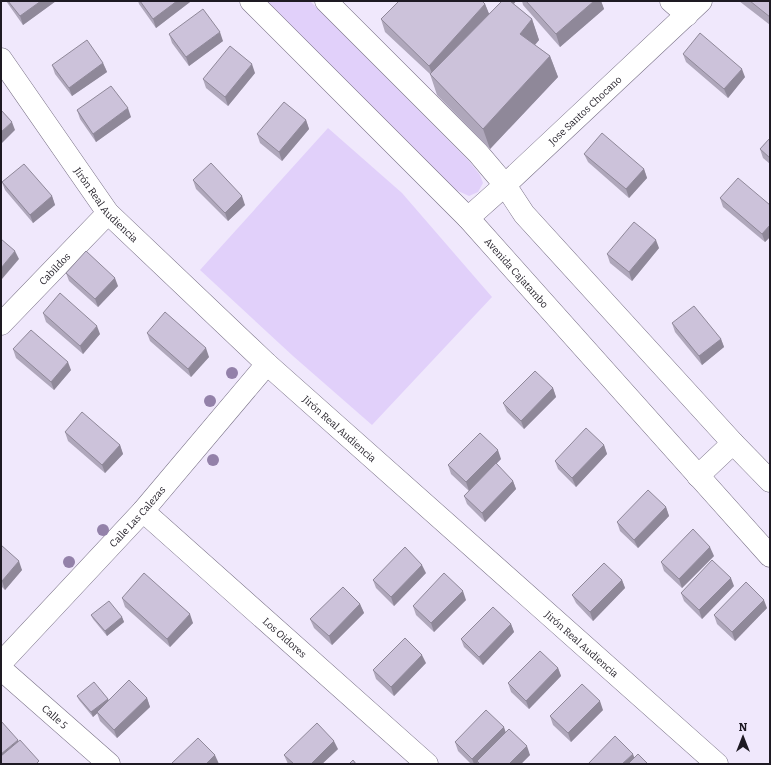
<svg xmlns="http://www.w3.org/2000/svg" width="771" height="765" font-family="Bitter,serif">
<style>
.green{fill:#e1d0fa}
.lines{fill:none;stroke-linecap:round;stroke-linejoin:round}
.pedestrian-casing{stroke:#787085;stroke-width:23}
.minor-casing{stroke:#787085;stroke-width:23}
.tertiary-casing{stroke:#787085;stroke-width:23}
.pedestrian{stroke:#fff;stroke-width:22}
.minor{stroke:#fff;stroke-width:22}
.tertiary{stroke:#fff;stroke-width:22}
.tree{fill:#9381a9}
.wall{fill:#afa7bb}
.shaded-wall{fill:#8f8899}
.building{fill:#ccc2da;stroke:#8f8899}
.labels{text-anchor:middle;stroke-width:3;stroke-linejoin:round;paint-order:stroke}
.street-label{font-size:10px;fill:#1e1a23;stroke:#f0e8fc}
</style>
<rect width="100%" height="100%" fill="#f0e8fc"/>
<g class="green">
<polygon points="266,1 310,1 469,161 480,175 483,183 478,192 469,196 456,190"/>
<polygon points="328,128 402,193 492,297 372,425 293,356 200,270"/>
</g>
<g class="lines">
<g class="pedestrian-casing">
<polyline id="pedestrian" points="671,1 687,15"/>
</g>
<g class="minor-casing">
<g id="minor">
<path id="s1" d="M1,59L108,213L267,364L717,764"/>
<path id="s2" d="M1,324L108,213"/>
<path id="s3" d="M143,511L427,764"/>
<path id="s4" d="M1,663L143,511L267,364"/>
<path id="s5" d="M1,669L109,764"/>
</g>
</g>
<g class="tertiary-casing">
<g id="tertiary">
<path id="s6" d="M251,1L468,218L770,556"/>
<polyline points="326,1 478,153 505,185 524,214 733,443 770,481"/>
<path id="s7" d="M468,218L505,185L701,1"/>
<polyline points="698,476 733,443"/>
</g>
</g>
<use href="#pedestrian" class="pedestrian"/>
<use href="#minor" class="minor"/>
<use href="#tertiary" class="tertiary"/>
</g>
<g class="tree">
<circle cx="232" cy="373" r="6"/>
<circle cx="210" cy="401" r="6"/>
<circle cx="213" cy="460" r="6"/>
<circle cx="103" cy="530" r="6"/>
<circle cx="69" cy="562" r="6"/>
</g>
<g class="wall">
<polygon points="6,1 56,1 23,25"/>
<polygon points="138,1 190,1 190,2 156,28 139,4"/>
<polygon points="502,1 516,1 514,4 532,19 539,40 535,45 550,56 558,77 490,149 437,95 430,74 385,32 381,19 485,4 489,14"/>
<polygon points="522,1 601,1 604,9 560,47 523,5"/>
<polygon points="739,1 770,1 770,25"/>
<polygon points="169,34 223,41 189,66 172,43"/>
<polygon points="683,54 745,77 728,98 686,62"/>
<polygon points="103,63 107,72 72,96 55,74 52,65"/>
<polygon points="255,73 228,106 206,88 203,79"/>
<polygon points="77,110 131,117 96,142 80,119"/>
<polygon points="306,120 309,129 282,161 260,143 257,134"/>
<polygon points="770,138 770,164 763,158 760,149"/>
<polygon points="584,154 644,169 647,178 629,198 588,162"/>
<polygon points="193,180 245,205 228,221 196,189"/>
<polygon points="2,182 52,196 55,205 33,223 5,190"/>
<polygon points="720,198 770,205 770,237 765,242 723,207"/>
<polygon points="659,248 632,281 610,263 607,254"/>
<polygon points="66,273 118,286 98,307 69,281"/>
<polygon points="43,313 100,334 83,354 46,322"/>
<polygon points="672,323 721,339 724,347 702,365 675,332"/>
<polygon points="147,333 209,357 191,377 150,341"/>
<polygon points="13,349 71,370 54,390 16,358"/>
<polygon points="553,388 556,397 524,429 507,412 503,403"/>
<polygon points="65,432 120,445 123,454 105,473 68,441"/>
<polygon points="604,445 607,454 576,487 558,469 555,461"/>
<polygon points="501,459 496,464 513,481 516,489 485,522 467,504 464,496 469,491 451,474 448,465"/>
<polygon points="666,507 669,516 638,548 620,531 617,522"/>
<polygon points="1,545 22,570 5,590 1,586"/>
<polygon points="714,556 682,588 664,571 661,562"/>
<polygon points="426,573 394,606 376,588 373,580"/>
<polygon points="622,580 625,588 593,621 576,603 572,595"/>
<polygon points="734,586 702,619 684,601 681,593"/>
<polygon points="122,598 193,623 170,647 125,607"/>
<polygon points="466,600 434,632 416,615 413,606"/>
<polygon points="360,604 364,613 332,645 314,628 310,619"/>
<polygon points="767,608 735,641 717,624 714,615"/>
<polygon points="91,615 122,617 124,622 107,636 93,619"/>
<polygon points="511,624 514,632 483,665 464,647 461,639"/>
<polygon points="426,663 394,696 376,679 373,670"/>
<polygon points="558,668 561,676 529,709 511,692 508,683"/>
<polygon points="77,696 108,699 109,700 147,698 150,707 117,738 100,721 97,713 93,717 79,700"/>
<polygon points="603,710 571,742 553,725 550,716"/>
<polygon points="506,732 530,755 521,764 471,764 458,751 455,742"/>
<polygon points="338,749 322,764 288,764 284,755"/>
</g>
<g class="shaded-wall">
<polygon points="41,1 56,1 23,25 20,16"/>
<polygon points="177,1 190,1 190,2 156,28 153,19"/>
<polygon points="509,1 516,1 511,7"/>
<polygon points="594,1 601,1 604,9 560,47 556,34"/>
<polygon points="485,4 490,16 434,78 429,66"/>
<polygon points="532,19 539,40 527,54 520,34"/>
<polygon points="220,32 223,41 189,66 186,57"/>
<polygon points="550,56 558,77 490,149 483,129"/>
<polygon points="103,63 107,72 72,96 69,88"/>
<polygon points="252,64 255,73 228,106 225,97"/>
<polygon points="742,69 745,77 728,98 724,89"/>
<polygon points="128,108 131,117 96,142 93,134"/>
<polygon points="306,120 309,129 282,161 279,152"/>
<polygon points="12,122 15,130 1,144 1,132"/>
<polygon points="644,169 647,178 629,198 626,189"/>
<polygon points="52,196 55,205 33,223 30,215"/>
<polygon points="242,196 245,205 228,221 225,213"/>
<polygon points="770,225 770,237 765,242 762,234"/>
<polygon points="656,240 659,248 632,281 629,272"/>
<polygon points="15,251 19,259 2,279 1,278 1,268"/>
<polygon points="115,278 118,286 98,307 95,299"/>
<polygon points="97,326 100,334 83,354 80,346"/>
<polygon points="721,339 724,347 702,365 699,356"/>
<polygon points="206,348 209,357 191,377 188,369"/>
<polygon points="68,362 71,370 54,390 51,382"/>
<polygon points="553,388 556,397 524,429 521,421"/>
<polygon points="120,445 123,454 105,473 102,465"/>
<polygon points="604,445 607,454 576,487 572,478"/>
<polygon points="498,450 501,459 469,491 466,482"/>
<polygon points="513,481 516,489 485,522 482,513"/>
<polygon points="666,507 669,516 638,548 634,540"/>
<polygon points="710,547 714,556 682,588 679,579"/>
<polygon points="19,561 22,570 5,590 2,581"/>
<polygon points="422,565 426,573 394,606 391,597"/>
<polygon points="731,578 734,586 702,619 699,610"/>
<polygon points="622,580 625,588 593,621 590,612"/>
<polygon points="463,591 466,600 434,632 431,623"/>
<polygon points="764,600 767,608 735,641 732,632"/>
<polygon points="360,604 364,613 332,645 329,636"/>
<polygon points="190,614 193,623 170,647 167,639"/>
<polygon points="122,617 124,622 107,636 105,631"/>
<polygon points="511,624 514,632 483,665 479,657"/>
<polygon points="422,655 426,663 394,696 391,687"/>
<polygon points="558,668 561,676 529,709 526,701"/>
<polygon points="147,698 150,707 117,738 114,730"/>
<polygon points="108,699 109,703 93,717 91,712"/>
<polygon points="600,701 603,710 571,742 568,733"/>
<polygon points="504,727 507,736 477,761 478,764 474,764 472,759"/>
<polygon points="18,740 21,749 1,764 1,754"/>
<polygon points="334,741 338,749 322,764 311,764"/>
<polygon points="527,746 530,755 521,764 509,764"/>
<polygon points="633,754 636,762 634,764 622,764"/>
<polygon points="215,755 219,764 206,764"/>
</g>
<g class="building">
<polygon points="8,1 41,1 20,16"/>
<polygon points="140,1 177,1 153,19"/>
<polygon points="399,1 482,1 485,4 429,66 381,19"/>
<polygon points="502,1 510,1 532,19 520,34 550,56 483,129 430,74"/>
<polygon points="526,1 594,1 556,34"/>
<polygon points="750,1 770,1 770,17"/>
<polygon points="203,9 220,32 186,57 169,34"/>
<polygon points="700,33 742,69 724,89 683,54"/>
<polygon points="87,40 103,63 69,88 52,65"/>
<polygon points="230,46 252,64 225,97 203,79"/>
<polygon points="111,86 128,108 93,134 77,110"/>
<polygon points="284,102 306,120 279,152 257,134"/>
<polygon points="1,110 12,122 1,132"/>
<polygon points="602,133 644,169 626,189 584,154"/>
<polygon points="770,138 770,158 760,149"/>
<polygon points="211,163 242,196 225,213 193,180"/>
<polygon points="24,164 52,196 30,215 2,182"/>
<polygon points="738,178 770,205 770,225 762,234 720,198"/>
<polygon points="634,222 656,240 629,272 607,254"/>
<polygon points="1,239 15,251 1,268"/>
<polygon points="86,251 115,278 95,299 66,273"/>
<polygon points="60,293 97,326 80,346 43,313"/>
<polygon points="694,306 721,339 699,356 672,323"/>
<polygon points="165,312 206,348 188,369 147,333"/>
<polygon points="31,330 68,362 51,382 13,349"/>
<polygon points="535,371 553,388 521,421 503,403"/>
<polygon points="82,412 120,445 102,465 65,432"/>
<polygon points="586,428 604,445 572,478 555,461"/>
<polygon points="480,433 498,450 466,482 448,465"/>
<polygon points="496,463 513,481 482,513 464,496"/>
<polygon points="648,490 666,507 634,540 617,522"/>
<polygon points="693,529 710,547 679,579 661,562"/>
<polygon points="1,545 19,561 2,581 1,580"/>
<polygon points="405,547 422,565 391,597 373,580"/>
<polygon points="712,560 731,578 699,610 681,593"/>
<polygon points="604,563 622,580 590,612 572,595"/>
<polygon points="144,573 190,614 167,639 122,598"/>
<polygon points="444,573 463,591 431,623 413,606"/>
<polygon points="746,582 764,600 732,632 714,615"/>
<polygon points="343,587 360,604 329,636 310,619"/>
<polygon points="109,601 122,617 105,631 91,615"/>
<polygon points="493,607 511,624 479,657 461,639"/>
<polygon points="405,638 422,655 391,687 373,670"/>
<polygon points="540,651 558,668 526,701 508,683"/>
<polygon points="129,680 147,698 114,730 97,712"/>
<polygon points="94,682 108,699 91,712 77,696"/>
<polygon points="582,684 600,701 568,733 550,716"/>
<polygon points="486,710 504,727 472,759 455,742"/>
<polygon points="1,721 18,740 1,754"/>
<polygon points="317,723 334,741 311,764 294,764 284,755"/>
<polygon points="509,729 527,746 509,764 480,764 477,761"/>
<polygon points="615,736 633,754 622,764 588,764"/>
<polygon points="198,738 215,755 206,764 171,764"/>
<polygon points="20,740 39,761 36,764 1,764 1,756"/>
<polygon points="638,754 648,764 628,764"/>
<polygon points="353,760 356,764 349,764"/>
</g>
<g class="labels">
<g class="street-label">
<text dy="4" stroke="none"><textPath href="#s7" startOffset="159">Jose Santos Chocano</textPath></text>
<text dy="4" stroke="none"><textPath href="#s1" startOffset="180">Jirón Real Audiencia</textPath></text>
<text dy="4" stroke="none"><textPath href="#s2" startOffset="77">Cabildos</textPath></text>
<text dy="4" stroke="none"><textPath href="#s6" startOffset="380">Avenida Cajatambo</textPath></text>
<text dy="4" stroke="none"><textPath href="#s1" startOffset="504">Jirón Real Audiencia</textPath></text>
<text dy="4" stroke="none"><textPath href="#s4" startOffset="200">Calle Las Calezas</textPath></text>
<text dy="4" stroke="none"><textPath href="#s3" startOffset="190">Los Oidores</textPath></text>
<text dy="4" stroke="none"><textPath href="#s1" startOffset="828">Jirón Real Audiencia</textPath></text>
<text dy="4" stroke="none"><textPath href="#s5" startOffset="72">Calle 5</textPath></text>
</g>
</g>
<rect width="771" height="765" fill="none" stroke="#1e1a23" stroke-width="4"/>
<g transform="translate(743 737)" stroke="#f0e8fc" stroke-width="3" paint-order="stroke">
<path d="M0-3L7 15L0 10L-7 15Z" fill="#1e1a23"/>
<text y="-6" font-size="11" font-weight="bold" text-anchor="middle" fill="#1e1a23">N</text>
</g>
</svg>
